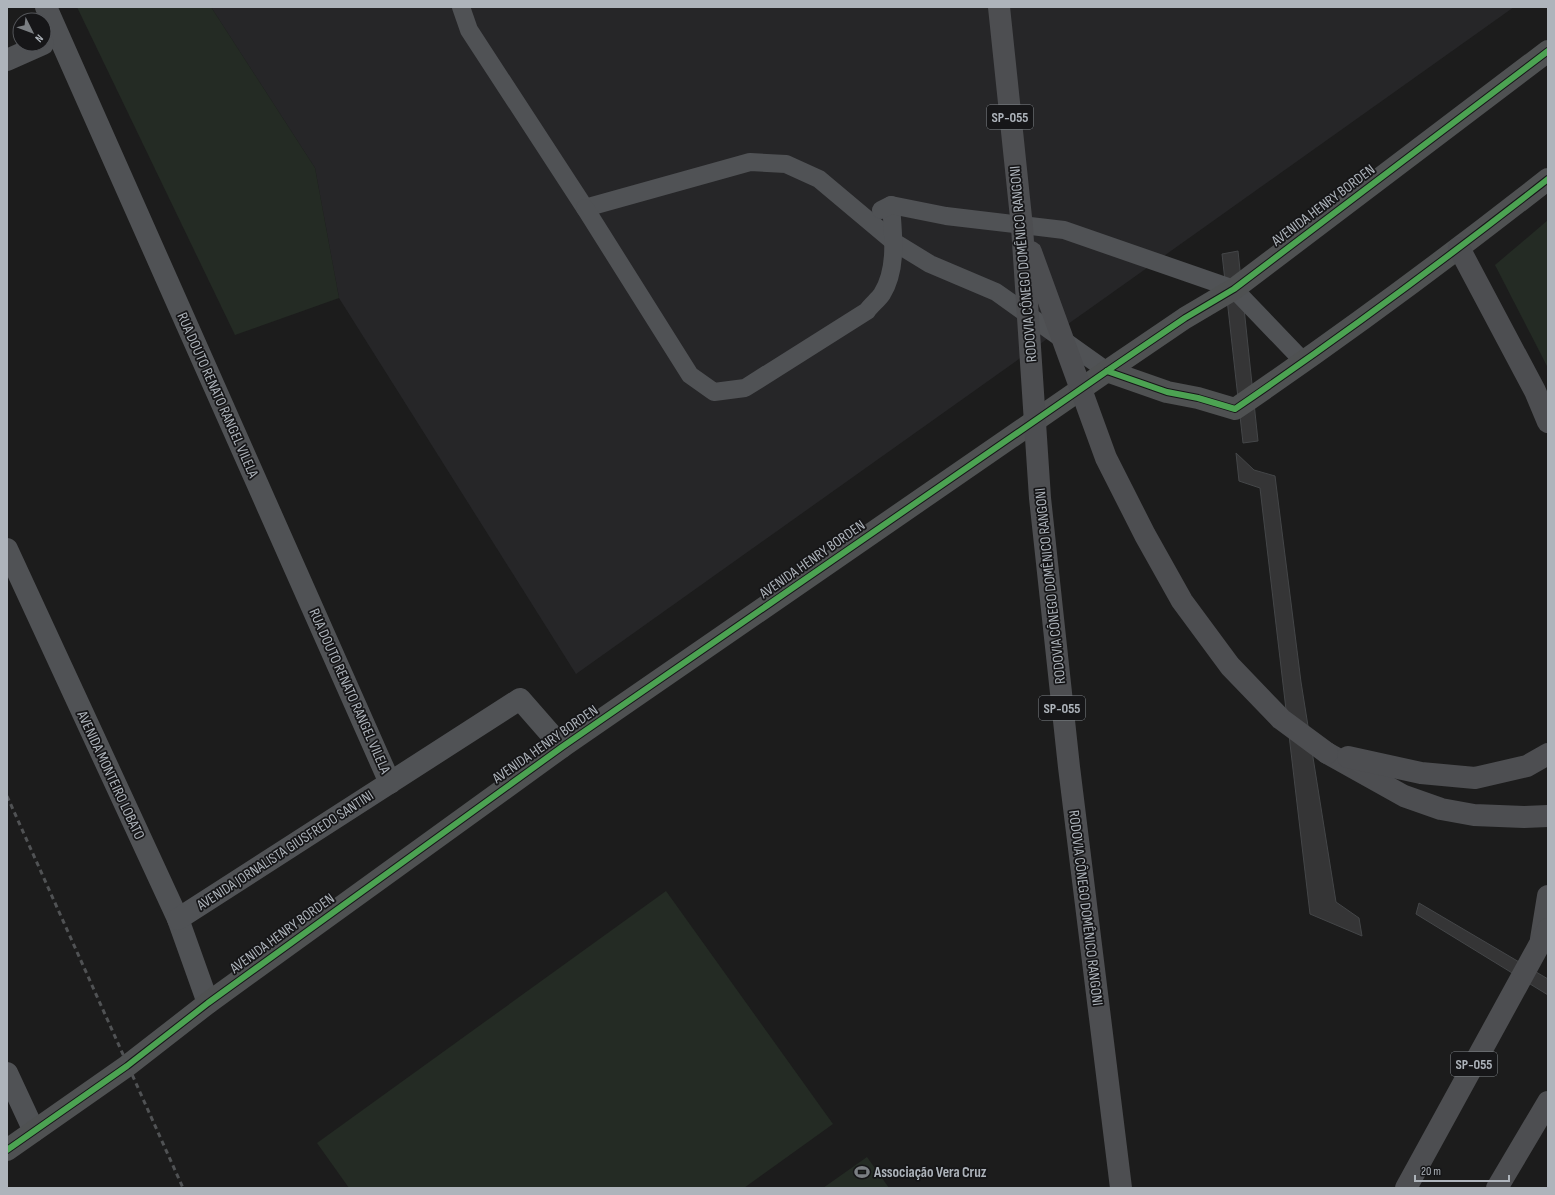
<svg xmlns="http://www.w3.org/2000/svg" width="1555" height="1195" font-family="'Sofia Sans Condensed',sans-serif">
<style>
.built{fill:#262628}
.green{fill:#242b24}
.building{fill:#353536;stroke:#444648}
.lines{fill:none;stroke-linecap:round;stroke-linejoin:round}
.lane{stroke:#505255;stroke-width:18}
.street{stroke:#505255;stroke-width:22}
.secondary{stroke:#4f5152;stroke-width:22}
.highway{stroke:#4d4e51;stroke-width:22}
.rail{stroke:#505254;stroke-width:3;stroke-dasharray:5 4;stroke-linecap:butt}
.highway-bridge{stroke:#4d4e51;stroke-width:22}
.cycleway-casing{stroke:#161618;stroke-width:8}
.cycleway{stroke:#4ca352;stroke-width:6}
.labels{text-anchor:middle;stroke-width:3.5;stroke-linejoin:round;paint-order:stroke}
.shield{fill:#161618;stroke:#80858a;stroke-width:1}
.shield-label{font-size:14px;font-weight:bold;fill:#aeb4bb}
.street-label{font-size:15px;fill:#aeb4bb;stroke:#161618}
.poi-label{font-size:15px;font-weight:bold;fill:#aeb4bb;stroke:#161618;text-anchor:start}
</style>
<rect width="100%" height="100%" fill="#1c1c1c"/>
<polygon class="built" points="211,7 1514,7 576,674 339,298 315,168"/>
<g class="green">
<polygon points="77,7 211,7 315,168 339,298 235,335"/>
<polygon points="1548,220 1548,368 1495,265"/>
<polygon points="666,891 833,1124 744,1188 349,1188 317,1143"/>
<polygon points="867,1157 889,1188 823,1188"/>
</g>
<g class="building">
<polygon points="1238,251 1258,441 1243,443 1222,254"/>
<polygon points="1236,453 1254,470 1275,476 1301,682 1336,902 1359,918 1362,936 1310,914 1260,488 1239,481"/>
<polygon points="1419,903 1548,979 1548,995 1416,914"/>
</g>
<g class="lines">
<g class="lane">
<polyline points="461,7 469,30 585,208 750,162 786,164 819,179 894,242 930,264 996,292 1107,371"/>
<path d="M585,208L690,375L714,392L745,388L867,311C871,305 878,300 882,294C898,268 893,234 891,205"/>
<polyline points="881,210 891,205 946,216 1064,230 1234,289 1304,362"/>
</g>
<g class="street">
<polyline points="46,7 390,783"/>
<polyline points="7,60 43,44"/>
<polyline points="7,549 178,919 208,1003"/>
<polyline points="178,919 520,699 562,747"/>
<polyline points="7,1073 34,1131"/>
</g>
<g class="secondary">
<path d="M1107,371L1167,392L1198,398L1235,409C1342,336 1446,259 1548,179"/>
<polyline points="7,1150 127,1066 208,1003 562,747 1107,371 1185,318 1234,289 1548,51"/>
</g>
<g class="highway">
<polyline points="1459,248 1535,391 1548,422"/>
<polyline points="1327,753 1404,796 1441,809 1474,815 1524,817 1548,816"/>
<polyline points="1348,757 1421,773 1475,778 1527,766 1548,754"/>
<polyline points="1541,939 1548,896"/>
<polyline points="1406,1188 1548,929"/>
<polyline points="1497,1188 1548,1102"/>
</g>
<polyline class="rail" points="7,796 183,1188"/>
<g class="highway-bridge">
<polyline points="999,7 1022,227 1040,498 1069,767 1121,1188"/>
<polyline points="1031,252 1106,458 1145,535 1182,601 1230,666 1281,719 1327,753"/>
</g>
<g class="cycleway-casing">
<g id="cycleway">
<path d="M1107,371L1167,392L1198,398L1235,409C1342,336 1446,259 1548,179"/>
<polyline points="7,1150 127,1066 208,1003 562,747 1107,371 1185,318 1234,289 1548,51"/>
</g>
</g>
<use href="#cycleway" class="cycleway"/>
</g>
<defs>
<g id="stadium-bare" transform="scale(1.2)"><path d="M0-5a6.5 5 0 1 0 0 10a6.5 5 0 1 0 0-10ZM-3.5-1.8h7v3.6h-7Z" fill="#7b7f83" stroke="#161618" stroke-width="2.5" paint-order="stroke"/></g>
</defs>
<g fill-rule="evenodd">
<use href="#stadium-bare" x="862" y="1172"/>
</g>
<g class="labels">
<g class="shield">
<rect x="987" y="105" width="46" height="24" rx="3"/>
<rect x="1039" y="696" width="46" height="24" rx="3"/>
<rect x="1451" y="1052" width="46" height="24" rx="3"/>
</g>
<g class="shield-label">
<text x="1010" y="122">SP-055</text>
<text x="1062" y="713">SP-055</text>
<text x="1474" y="1069">SP-055</text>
</g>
<g class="street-label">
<text transform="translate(1323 205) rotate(-37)" y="5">AVENIDA HENRY BORDEN</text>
<text transform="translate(1023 264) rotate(-95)" y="5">RODOVIA CÔNEGO DOMÊNICO RANGONI</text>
<text transform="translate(218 395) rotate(66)" y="5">RUA DOUTO RENATO RANGEL VILELA</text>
<text transform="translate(812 559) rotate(-35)" y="5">AVENIDA HENRY BORDEN</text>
<text transform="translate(1050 586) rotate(-96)" y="5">RODOVIA CÔNEGO DOMÊNICO RANGONI</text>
<text transform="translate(350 691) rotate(66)" y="5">RUA DOUTO RENATO RANGEL VILELA</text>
<text transform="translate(545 744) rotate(-35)" y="5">AVENIDA HENRY BORDEN</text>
<text transform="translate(111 775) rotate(65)" y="5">AVENIDA MONTEIRO LOBATO</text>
<text transform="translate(285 850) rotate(-33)" y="5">AVENIDA JORNALISTA GIUSFREDO SANTINI</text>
<text transform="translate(1086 908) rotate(83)" y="5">RODOVIA CÔNEGO DOMÊNICO RANGONI</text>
<text transform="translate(282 933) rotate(-36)" y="5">AVENIDA HENRY BORDEN</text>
</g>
<g class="poi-label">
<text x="874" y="1177">Associação Vera Cruz</text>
</g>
</g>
<rect width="1555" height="1195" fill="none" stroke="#aeb4bb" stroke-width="16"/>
<g transform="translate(32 32) rotate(132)"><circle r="19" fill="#161618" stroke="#535559"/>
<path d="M0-3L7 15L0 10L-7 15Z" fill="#7b7f83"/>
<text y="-6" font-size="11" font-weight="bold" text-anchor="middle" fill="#aeb4bb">N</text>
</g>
<path d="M1415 1175v6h94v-6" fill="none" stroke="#aeb4bb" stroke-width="2"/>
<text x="1421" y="1175" font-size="12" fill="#aeb4bb" stroke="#161618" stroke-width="3" paint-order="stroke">20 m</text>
</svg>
